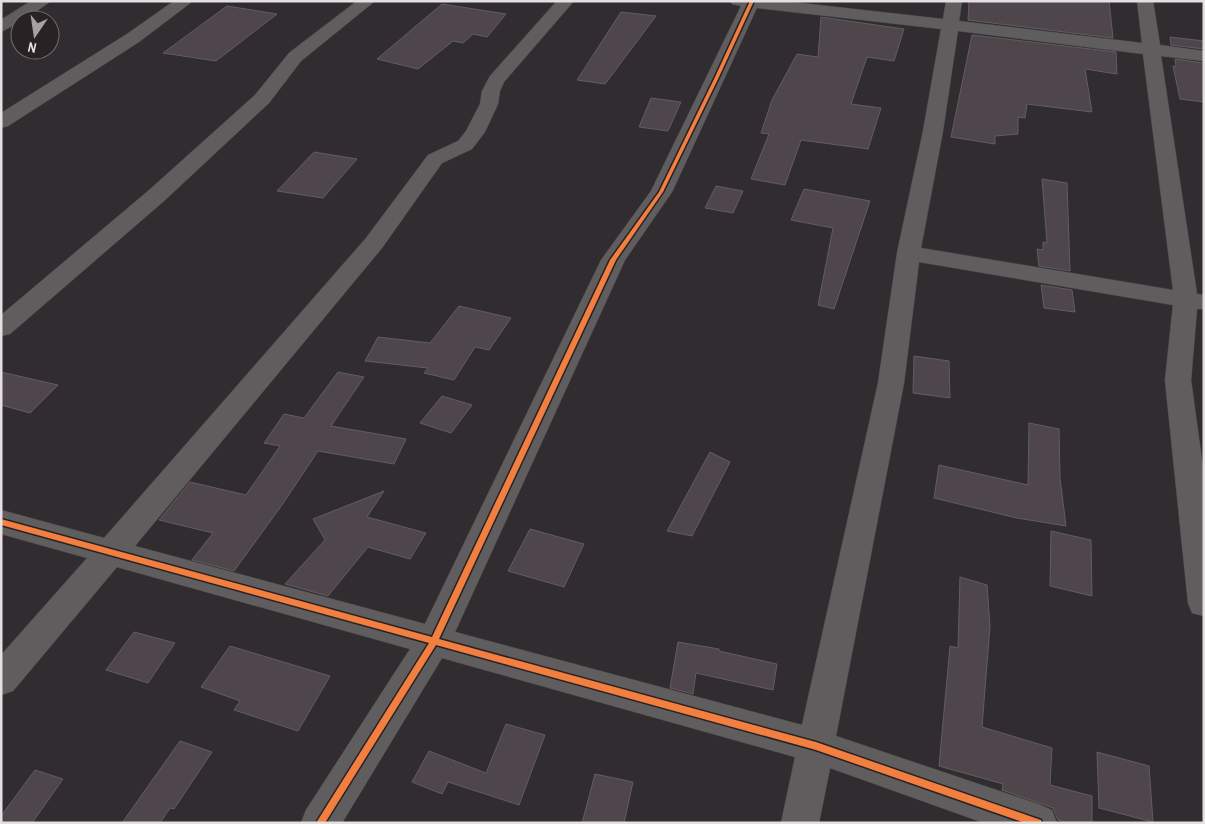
<svg xmlns="http://www.w3.org/2000/svg" width="1205" height="824" font-family="'Archivo Narrow',sans-serif">
<style>
.building{fill:#4e464b;stroke:#615e60}
.lines{fill:none;stroke-linecap:round;stroke-linejoin:round}
.minor-casing{stroke:#4d4a4c;stroke-width:1}
.minor{fill:#605d5f;fill-rule:evenodd}
.cycleway-casing{stroke:#282225;stroke-width:3}
.cycleway{fill:#f27e40;fill-rule:evenodd}
</style>
<rect width="100%" height="100%" fill="#312c2f"/>
<g class="building">
<polygon points="969,1 1109,1 1113,38 968,20"/>
<polygon points="442,4 506,14 487,37 473,34 463,43 453,41 418,69 377,59"/>
<polygon points="227,6 277,14 216,61 163,53"/>
<polygon points="621,12 656,16 605,84 577,80"/>
<polygon points="821,17 904,29 894,61 867,57 851,104 881,108 868,149 801,140 785,185 751,179 769,134 761,133 772,100 797,54 818,57"/>
<polygon points="972,35 1116,52 1117,74 1085,69 1092,112 1027,104 1025,118 1018,117 1018,134 995,136 995,144 951,137"/>
<polygon points="1170,37 1204,41 1204,49 1171,45"/>
<polygon points="1175,59 1204,63 1204,102 1180,99 1173,66 1176,67"/>
<polygon points="651,98 681,102 668,131 639,127"/>
<polygon points="314,152 357,159 323,198 277,191"/>
<polygon points="1042,179 1067,183 1070,271 1039,266 1037,249 1043,250 1043,242 1047,243"/>
<polygon points="716,186 743,191 733,213 705,208"/>
<polygon points="804,189 870,201 834,309 818,305 833,228 791,220"/>
<polygon points="1041,285 1072,290 1075,312 1044,308"/>
<polygon points="459,306 511,318 489,350 475,347 454,380 424,373 428,368 365,361 378,337 430,343"/>
<polygon points="914,356 949,361 950,398 913,393"/>
<polygon points="1,372 58,385 30,413 1,405"/>
<polygon points="338,372 364,377 331,426 406,439 394,464 318,451 282,505 234,571 192,560 213,533 159,520 190,482 246,495 280,446 264,443 284,414 304,418"/>
<polygon points="442,396 472,405 451,433 420,423"/>
<polygon points="1029,423 1059,429 1060,478 1066,526 1017,518 934,498 939,465 1028,485"/>
<polygon points="710,452 730,462 692,536 667,531"/>
<polygon points="384,491 367,517 426,533 410,559 368,547 328,596 285,584 325,540 313,519"/>
<polygon points="530,529 584,544 564,587 508,571"/>
<polygon points="1051,531 1091,540 1092,596 1050,586"/>
<polygon points="960,577 987,585 990,626 982,727 1052,748 1050,785 1092,796 1092,823 1068,823 1058,820 1053,808 1002,790 1003,784 939,766 950,646 958,648"/>
<polygon points="134,632 175,643 148,683 106,670"/>
<polygon points="678,642 719,649 719,651 777,664 773,690 696,673 693,694 670,688"/>
<polygon points="230,646 330,676 298,731 234,710 240,701 201,687"/>
<polygon points="506,724 545,735 519,805 448,782 442,794 412,782 429,751 486,773"/>
<polygon points="180,741 212,752 174,809 170,808 160,823 122,823"/>
<polygon points="1097,752 1149,766 1153,822 1099,808"/>
<polygon points="35,770 63,779 32,823 1,823 1,816"/>
<polygon points="595,774 633,782 624,823 582,823"/>
</g>
<g class="lines">
<g class="minor-casing">
<g id="minor">
<polygon points="31,1 51,1 24,20 20,20 20,22 1,32 1,20"/>
<polygon points="174,1 193,1 139,42 8,126 1,128 1,113 127,34"/>
<polygon points="357,1 375,1 301,61 269,103 164,201 10,334 1,336 1,315 148,191 255,95 289,53"/>
<path d="M557,1H574L504,82L500,91L498,104L485,132L472,149L442,163L382,248L135,546L425,624L601,260L651,191L741,6L732,4L730,1H783L943,19L946,1H962L959,21L1142,43L1137,1H1153L1160,45L1204,51V61L1161,56L1197,294L1204,295V309H1197L1191,380L1204,475V616L1192,613L1188,603L1165,380L1173,305L919,262L904,383L836,736L1038,804L1052,810L1057,823H984L830,768L819,823H781L795,757L442,658L342,823H301L306,810L410,649L117,567L13,691L1,695V655L87,558L1,534V510L104,538L366,238L428,155L458,141L466,131L480,104L482,91L490,76ZM757,8L941,29L923,131L897,253L878,383L802,725L455,632L625,260L672,192ZM958,31L1143,54L1173,290L921,248L943,131Z"/>
</g>
</g>
<use href="#minor" class="minor"/>
<g class="cycleway-casing">
<polygon id="cycleway" points="750,1 754,1 719,77 663,192 616,260 439,639 816,742 1038,819 1041,820 1042,823 1025,823 816,750 436,645 325,823 316,823 429,643 1,525 1,519 432,637 610,260 659,192 715,77"/>
</g>
<use href="#cycleway" class="cycleway"/>
</g>
<rect width="1205" height="824" fill="none" stroke="#e4e0e2" stroke-width="5"/>
<g transform="translate(35 35) rotate(193)"><circle r="24" fill="#282225" stroke="#736e71"/>
<path d="M0-4L9 19L0 12L-9 19Z" fill="#a5a1a3"/>
<text y="-8" font-size="14" font-weight="bold" text-anchor="middle" fill="#e4e0e2">N</text>
</g>
</svg>
